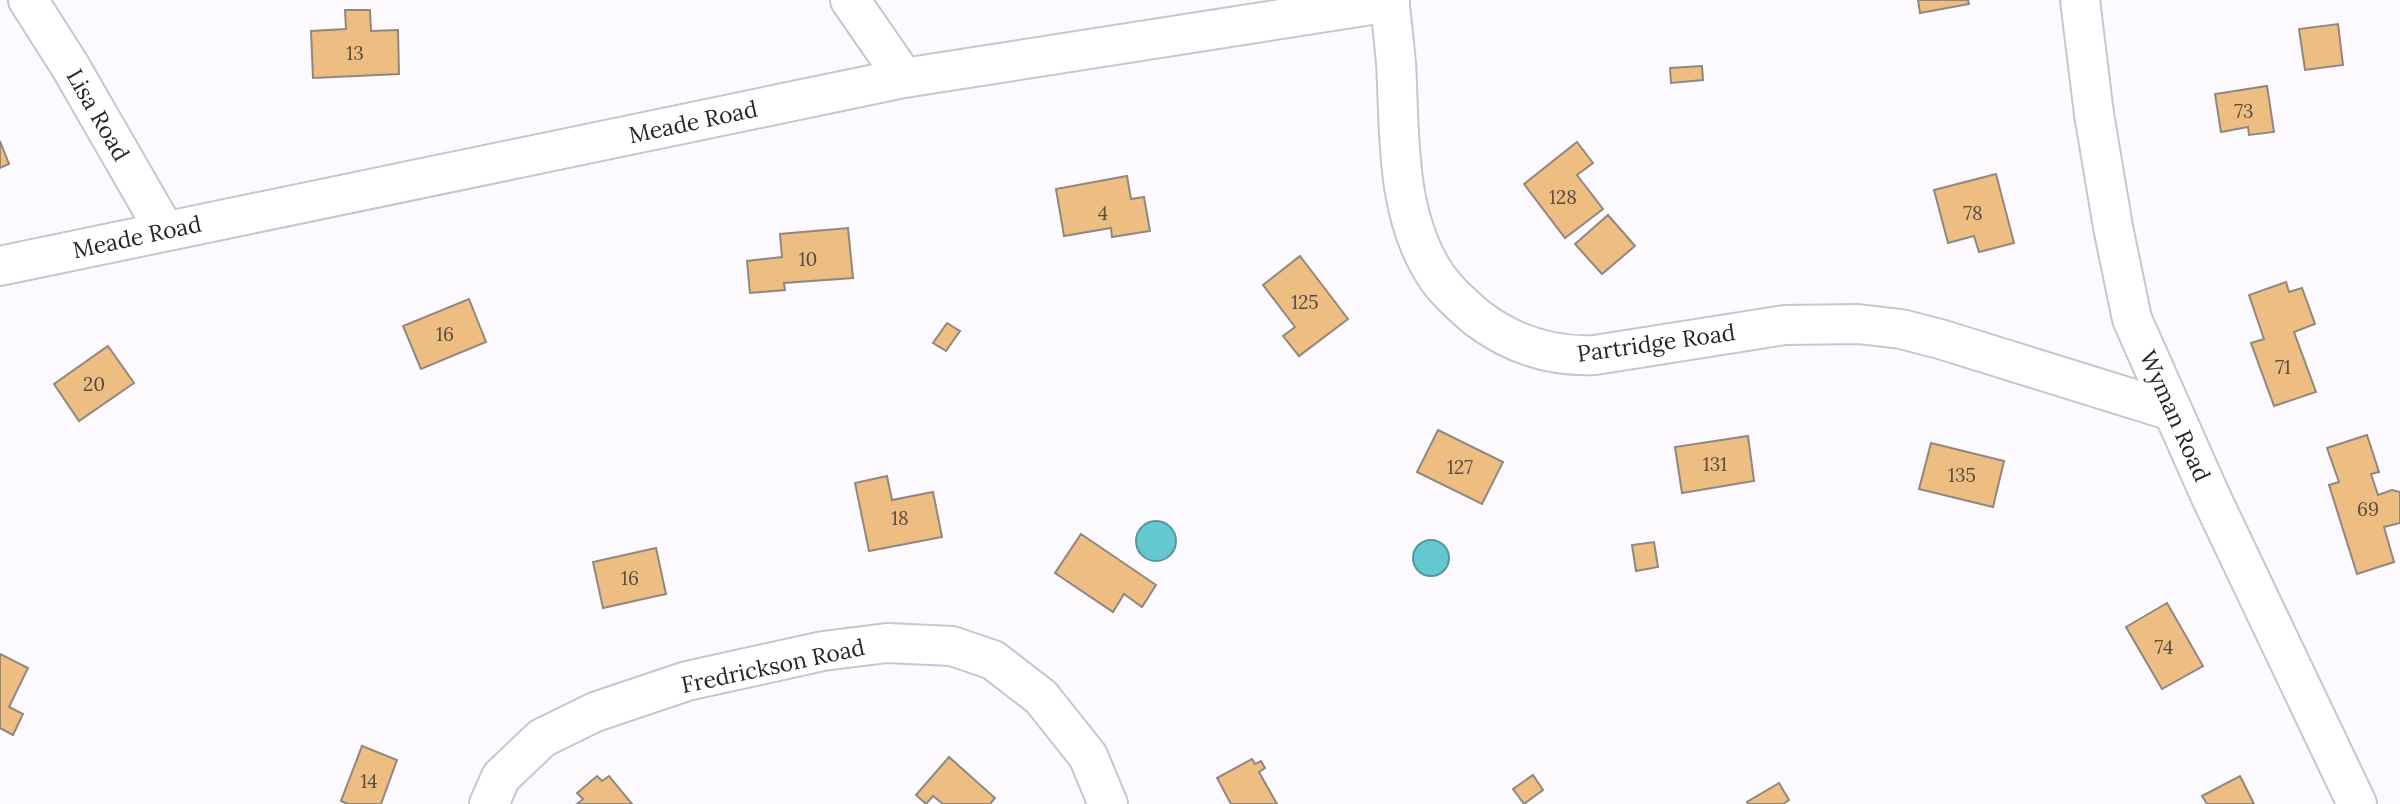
<svg xmlns="http://www.w3.org/2000/svg" width="2400" height="804" font-family="Lora,serif">
<style>
.water{fill:#64c8d0;stroke:#52979e;stroke-width:2}
.building{fill:#edbd82;stroke:#90887e;stroke-width:2}
.lines{fill:none;stroke-linecap:round;stroke-linejoin:round}
.minor-casing{stroke:#cbc4d0;stroke-width:42}
.minor{stroke:#fff;stroke-width:38}
.labels{text-anchor:middle;stroke-width:5;stroke-linejoin:round;paint-order:stroke}
.number-label{font-size:19px;fill:#5a4c41}
.street-label{font-size:23px;fill:#29262b;stroke:#fff}
</style>
<rect width="100%" height="100%" fill="#fdfaff"/>
<g class="water">
<circle cx="1156" cy="541" r="20"/>
<circle cx="1431" cy="558" r="18"/>
</g>
<g class="building">
<polygon points="1918,0 1968,0 1969,4 1920,13"/>
<polygon points="345,10 370,10 371,31 398,30 399,74 313,78 311,31 346,29"/>
<polygon points="2338,24 2343,65 2305,70 2299,29"/>
<polygon points="1702,66 1703,80 1671,83 1670,68"/>
<polygon points="2267,86 2274,132 2249,135 2248,127 2221,132 2215,94"/>
<polygon points="0,141 9,164 0,168"/>
<polygon points="1577,142 1593,163 1577,175 1603,209 1565,238 1524,184"/>
<polygon points="1996,174 2014,243 1979,252 1974,236 1948,243 1934,190"/>
<polygon points="1127,176 1131,199 1144,197 1150,231 1112,237 1111,228 1064,236 1056,189"/>
<polygon points="1608,215 1635,246 1602,274 1575,244"/>
<polygon points="848,228 853,278 784,283 785,290 750,293 747,261 782,257 780,234"/>
<polygon points="1300,256 1348,319 1299,356 1283,336 1295,327 1263,285"/>
<polygon points="2286,282 2289,292 2302,288 2315,324 2294,332 2316,392 2274,406 2251,343 2264,339 2249,295"/>
<polygon points="469,299 486,342 421,369 403,326"/>
<polygon points="947,323 960,331 946,351 933,343"/>
<polygon points="108,346 134,383 79,421 54,384"/>
<polygon points="1438,430 1503,462 1482,504 1417,472"/>
<polygon points="2367,435 2379,472 2371,474 2378,495 2392,490 2400,492 2400,523 2384,527 2394,562 2357,574 2329,485 2339,482 2327,448"/>
<polygon points="1748,436 1754,481 1682,493 1675,447"/>
<polygon points="1931,443 2004,461 1993,507 1919,489"/>
<polygon points="887,476 892,500 933,492 942,537 869,551 855,483"/>
<polygon points="1081,534 1156,585 1142,607 1124,594 1113,612 1055,573"/>
<polygon points="1654,542 1658,567 1636,571 1632,545"/>
<polygon points="656,548 666,594 603,608 593,562"/>
<polygon points="2167,603 2203,666 2162,689 2126,627"/>
<polygon points="0,654 28,668 9,707 23,714 13,735 0,728"/>
<polygon points="362,746 397,760 381,804 348,804 341,801"/>
<polygon points="949,757 995,798 990,804 943,804 933,796 926,804 916,795"/>
<polygon points="1252,759 1255,764 1261,761 1265,768 1259,772 1277,804 1231,804 1217,778"/>
<polygon points="1533,775 1543,790 1524,804 1513,789"/>
<polygon points="597,776 602,781 609,776 632,804 577,804 583,799 577,793"/>
<polygon points="2240,776 2254,804 2207,804 2202,796"/>
<polygon points="1779,783 1789,800 1783,804 1748,804 1747,802"/>
</g>
<g class="lines">
<g class="minor-casing">
<g id="minor">
<polyline points="28,0 70,66 165,231"/>
<polyline points="850,0 904,78"/>
<path d="M1389,0C1392,21 1394,42 1396,63C1400,132 1395,209 1433,271C1444,289 1460,303 1476,317C1511,344 1550,357 1595,355L1785,325L1858,324L1901,329L1940,339L2172,411"/>
<polyline points="2080,0 2094,114 2113,227 2132,319 2210,495 2357,804"/>
<polyline points="0,266 904,78 1390,2"/>
<polyline points="489,804 501,777 542,738 595,712 687,681 823,651 887,643 952,646 993,660 1041,697 1088,756 1108,804"/>
</g>
</g>
<use href="#minor" class="minor"/>
</g>
<g class="labels">
<g class="number-label">
<text x="355" y="60">13</text>
<text x="2244" y="118">73</text>
<text x="1563" y="204">128</text>
<text x="1103" y="220">4</text>
<text x="1973" y="220">78</text>
<text x="808" y="266">10</text>
<text x="1305" y="309">125</text>
<text x="445" y="341">16</text>
<text x="2283" y="374">71</text>
<text x="94" y="391">20</text>
<text x="1715" y="471">131</text>
<text x="1460" y="474">127</text>
<text x="1962" y="482">135</text>
<text x="2368" y="516">69</text>
<text x="900" y="525">18</text>
<text x="630" y="585">16</text>
<text x="2164" y="654">74</text>
<text x="369" y="788">14</text>
</g>
<g class="street-label">
<text transform="translate(98 115) rotate(60)" y="8">Lisa Road</text>
<text transform="translate(693 122) rotate(-12)" y="8">Meade Road</text>
<text transform="translate(137 237) rotate(-12)" y="8">Meade Road</text>
<text transform="translate(1656 343) rotate(-8)" y="8">Partridge Road</text>
<text transform="translate(2175 416) rotate(66)" y="8">Wyman Road</text>
<text transform="translate(773 666) rotate(-12)" y="8">Fredrickson Road</text>
</g>
</g>
</svg>
